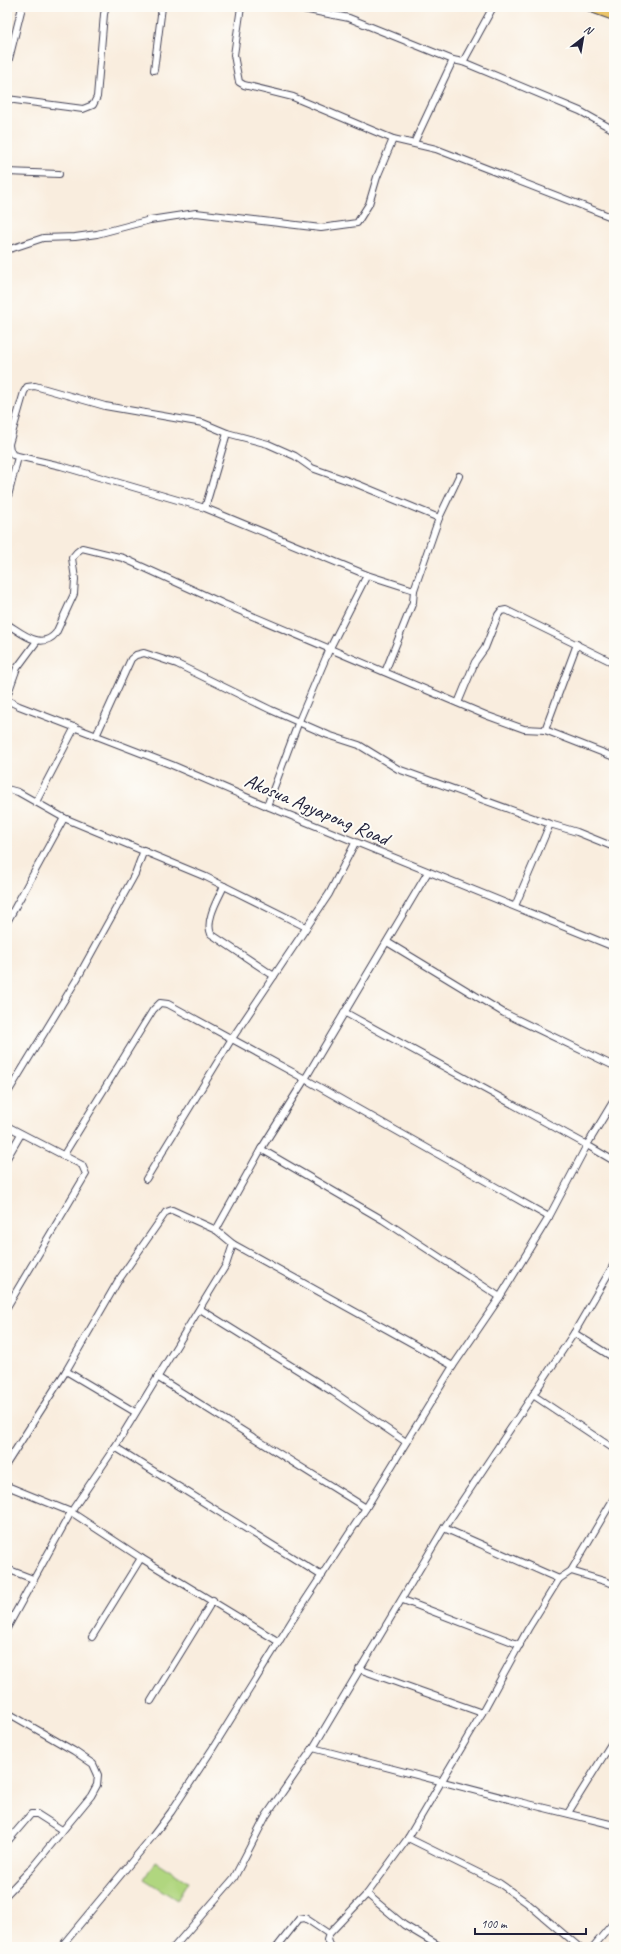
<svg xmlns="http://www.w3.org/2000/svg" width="621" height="1954" font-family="Caveat,sans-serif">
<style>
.green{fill:#b0d67f;stroke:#697c5d}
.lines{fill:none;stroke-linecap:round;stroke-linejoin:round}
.minor-casing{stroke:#424053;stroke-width:8}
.trunk-casing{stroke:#424053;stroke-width:12}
.minor{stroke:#fff;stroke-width:6}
.trunk{stroke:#ecc569;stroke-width:10}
.labels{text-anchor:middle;stroke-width:4;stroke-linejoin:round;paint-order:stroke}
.street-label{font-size:20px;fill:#22223b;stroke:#fdfcf7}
</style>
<rect width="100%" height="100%" fill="#fdfcf7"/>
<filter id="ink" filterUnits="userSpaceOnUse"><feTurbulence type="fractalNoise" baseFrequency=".025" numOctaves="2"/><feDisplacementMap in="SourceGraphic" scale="8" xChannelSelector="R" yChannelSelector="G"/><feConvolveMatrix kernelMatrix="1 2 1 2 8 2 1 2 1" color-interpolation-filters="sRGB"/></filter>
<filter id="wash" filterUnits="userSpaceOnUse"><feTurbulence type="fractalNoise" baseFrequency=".012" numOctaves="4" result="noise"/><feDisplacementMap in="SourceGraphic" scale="16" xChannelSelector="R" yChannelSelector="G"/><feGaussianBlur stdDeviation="0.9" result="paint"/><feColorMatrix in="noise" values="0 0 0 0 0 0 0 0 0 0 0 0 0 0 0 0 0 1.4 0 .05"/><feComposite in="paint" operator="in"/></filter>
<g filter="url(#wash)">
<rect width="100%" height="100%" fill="#f9edde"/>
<polygon class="green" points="155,1861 188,1882 177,1900 144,1879"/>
</g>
<g filter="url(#ink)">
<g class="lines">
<g class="minor-casing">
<g id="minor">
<polyline points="241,7 234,55 239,82 244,85 293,97 393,139 436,149 614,218"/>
<polyline points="293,7 349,18 453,60 463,62 580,111 614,130"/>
<polyline points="463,62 493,7"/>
<polyline points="7,67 22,7"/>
<polyline points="154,70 162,7"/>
<polyline points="7,99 83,109 93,105 97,97 104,14 106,7"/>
<polyline points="414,143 453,60"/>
<polyline points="7,172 59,174"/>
<polyline points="7,250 43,238 75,237 97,234 150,220 196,213 321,228 357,223 369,204 377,177 393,139"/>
<polyline points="227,433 268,444 295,456 312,468 357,484 439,518"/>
<polyline points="7,500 18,457"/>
<polyline points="205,508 227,433 203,423 105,406 35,386 27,387 24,392 9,444 10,450 13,455 61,466 205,508 367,575 414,590"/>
<path d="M7,624C22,633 41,651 56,633L74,594L75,579L72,558L77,552L82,548L123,558L224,604L488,716L524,729L545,730L614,757"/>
<polyline points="385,672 413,602 414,590 439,518 459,476"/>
<polyline points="7,696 17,668 37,641"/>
<polyline points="7,700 19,706 172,765 267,806 614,947"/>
<polyline points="458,703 475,662 485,648 498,615 501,611 506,610 614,663"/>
<polyline points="545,730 577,644"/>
<polyline points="96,736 131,659 136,655 144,653 177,664 271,710 328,735 359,745 398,769 550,824 577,832 614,847"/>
<polyline points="7,789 18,792 64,818 206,877 306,927"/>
<polyline points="36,802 75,727"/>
<polyline points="267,806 299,721 330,648 367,575"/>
<path d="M224,886C218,899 205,920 211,934L274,976"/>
<polyline points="515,906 550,824"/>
<polyline points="7,922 64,818"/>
<polyline points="387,942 504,1013 614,1066"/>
<polyline points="7,1094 77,979 135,874 144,850"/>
<polyline points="614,1100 587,1145 614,1161"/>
<polyline points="7,1126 82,1165 86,1174 7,1307"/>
<polyline points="261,1149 383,1220 500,1297"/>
<polyline points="63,1156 153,1010 160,1003 168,1004 305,1079 549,1217"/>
<polyline points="7,1158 21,1134"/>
<polyline points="146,1179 231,1040 329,894 355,843"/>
<polyline points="233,1244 453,1366"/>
<polyline points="614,1264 574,1333 533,1395 614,1449"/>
<polyline points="200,1309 333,1392 406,1442"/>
<polyline points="574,1333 614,1358"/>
<polyline points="66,1371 135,1412"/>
<polyline points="157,1377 366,1508"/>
<polyline points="115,1447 322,1576"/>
<polyline points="7,1463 66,1371 118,1281 166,1212 172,1210 216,1230"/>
<polyline points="7,1486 71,1512 141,1558 279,1642"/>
<polyline points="444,1528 559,1579"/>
<polyline points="7,1569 33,1579"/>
<polyline points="571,1571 614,1584"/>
<polyline points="403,1600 520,1645"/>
<polyline points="7,1628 71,1512 115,1447 226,1265 233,1244 216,1230 261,1149 305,1079 428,872"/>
<polyline points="92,1637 141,1558"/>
<polyline points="359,1669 482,1713"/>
<polyline points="151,1701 213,1600"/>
<polyline points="313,1748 516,1801 614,1825"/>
<polyline points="568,1813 614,1739"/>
<polyline points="408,1838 499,1883 526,1902 579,1947"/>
<polyline points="7,1842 31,1814 37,1814 62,1830"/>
<polyline points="7,1894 31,1869 91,1796 97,1785 98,1775 93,1764 74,1751 8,1713"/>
<polyline points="367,1894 404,1925 441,1947"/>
<polyline points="61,1947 152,1837 171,1812 211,1751 293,1619 366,1508 453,1366 500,1297 549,1217 587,1145 344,1012"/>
<polyline points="174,1947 234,1878 266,1816 313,1748 444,1528 533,1395"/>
<polyline points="277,1947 299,1919 305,1918 329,1934"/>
<polyline points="330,1947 327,1940 329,1934 367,1894 408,1838 482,1713 528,1629 559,1579 571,1571 614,1498"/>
<polyline points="593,1947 614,1922"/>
</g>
</g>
<g class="trunk-casing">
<polyline id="trunk" points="592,7 614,15"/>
</g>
<use href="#minor" class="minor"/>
<use href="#trunk" class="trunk"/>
</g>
</g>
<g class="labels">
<g class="street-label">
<text transform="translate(317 809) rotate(23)" y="7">Akosua Agyapong Road</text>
</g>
</g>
<rect width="621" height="1954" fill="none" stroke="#fdfcf7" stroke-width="24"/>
<g transform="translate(583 38) rotate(31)" stroke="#fdfcf7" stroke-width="3" paint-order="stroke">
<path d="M0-3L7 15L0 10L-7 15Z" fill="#22223b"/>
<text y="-6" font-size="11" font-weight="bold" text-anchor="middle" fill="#22223b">N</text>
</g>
<path d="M475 1928v6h111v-6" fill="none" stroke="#22223b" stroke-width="2"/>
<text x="481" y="1928" font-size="12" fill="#22223b" stroke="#fdfcf7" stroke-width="3" paint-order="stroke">100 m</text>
</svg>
